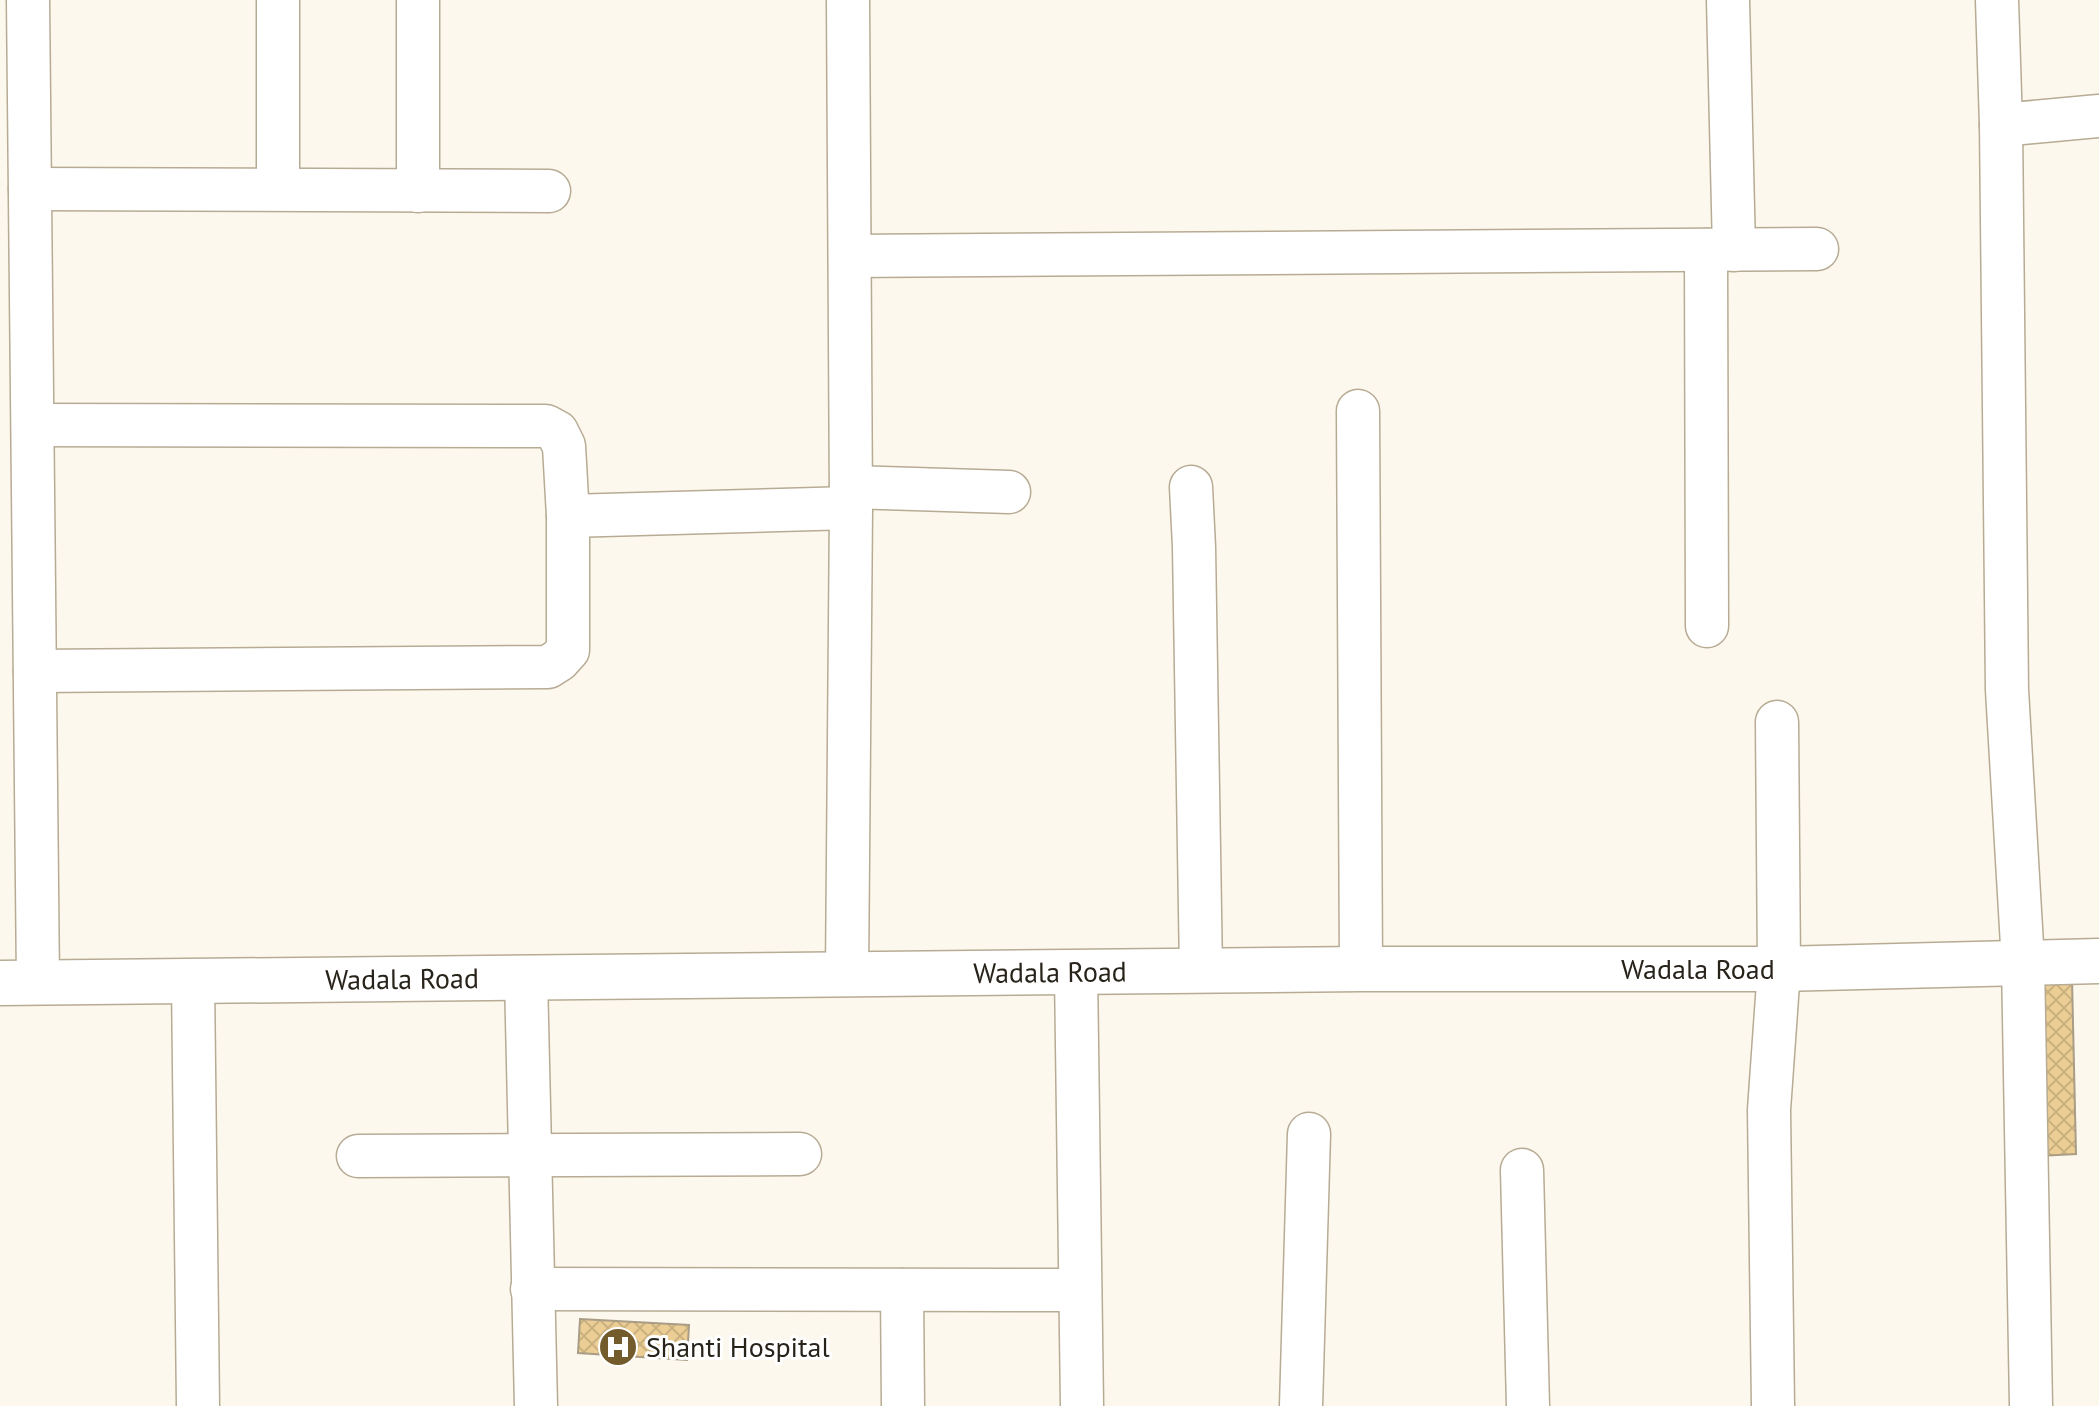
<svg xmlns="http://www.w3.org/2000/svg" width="2099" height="1406" font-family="'PT Sans',sans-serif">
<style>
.building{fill:url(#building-cross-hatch);stroke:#a99d86;stroke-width:2}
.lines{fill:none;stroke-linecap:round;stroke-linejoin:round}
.minor-casing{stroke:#b7ab94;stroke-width:45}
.tertiary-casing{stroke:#b7ab94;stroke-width:47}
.minor{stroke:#fff;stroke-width:42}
.tertiary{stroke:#fff;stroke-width:44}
.labels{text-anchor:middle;stroke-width:6;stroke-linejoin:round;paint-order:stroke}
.street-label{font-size:28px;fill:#28231a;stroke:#fff}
.poi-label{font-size:28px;fill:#28231a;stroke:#fff;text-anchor:start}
</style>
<defs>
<pattern id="building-cross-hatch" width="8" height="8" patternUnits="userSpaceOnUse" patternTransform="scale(2)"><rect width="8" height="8" fill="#ecce95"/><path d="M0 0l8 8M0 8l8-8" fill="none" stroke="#cab180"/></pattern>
</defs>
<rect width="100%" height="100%" fill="#fdf8ee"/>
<g class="building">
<polygon points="2072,979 2076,1154 2039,1156 2035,981"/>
<polygon points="580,1319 689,1325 687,1360 578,1353"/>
</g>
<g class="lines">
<g class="minor-casing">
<g id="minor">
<polyline points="28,0 38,983"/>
<polyline points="278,0 278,189"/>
<polyline points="418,0 418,191"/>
<polyline points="1728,0 1734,250"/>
<polyline points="1997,0 2001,125 2007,690 2023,962 2031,1406"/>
<polyline points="2001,125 2099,116"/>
<polyline points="30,189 549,191"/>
<polyline points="1706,250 1707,626"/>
<polyline points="850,256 1817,249"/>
<polyline points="1358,411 1361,969"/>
<polyline points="33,425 546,426 557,432 564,446 568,516"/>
<polyline points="851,487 1009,492"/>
<polyline points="1191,487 1194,547 1201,971"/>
<polyline points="35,671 548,667 559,660 568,650 568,516 851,508"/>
<polyline points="1076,972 1082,1406"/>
<polyline points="847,974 851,508 848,0"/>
<polyline points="526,978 536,1406"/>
<polyline points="193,982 198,1406"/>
<polyline points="358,1156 800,1154"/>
<polyline points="1522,1170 1528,1406"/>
<polyline points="532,1289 1080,1290"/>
<polyline points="902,1290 903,1406"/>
<polyline points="1301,1406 1309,1134"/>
<polyline points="1773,1406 1769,1110 1779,969 1777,722"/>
</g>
</g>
<g class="tertiary-casing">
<g id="tertiary">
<path id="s1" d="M0,983L1361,969H1779L2099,961"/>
</g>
</g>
<use href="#minor" class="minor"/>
<use href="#tertiary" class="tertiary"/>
</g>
<defs>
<g id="hospital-disc" transform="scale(2)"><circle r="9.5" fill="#735b2b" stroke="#fff"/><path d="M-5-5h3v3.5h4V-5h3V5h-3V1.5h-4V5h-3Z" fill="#fff"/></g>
</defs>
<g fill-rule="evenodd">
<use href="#hospital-disc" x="618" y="1347"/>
</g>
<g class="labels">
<g class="street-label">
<text dy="10" stroke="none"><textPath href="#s1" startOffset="1698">Wadala Road</textPath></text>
<text dy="10" stroke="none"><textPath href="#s1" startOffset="1050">Wadala Road</textPath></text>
<text dy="10" stroke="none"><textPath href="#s1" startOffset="402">Wadala Road</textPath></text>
</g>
<g class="poi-label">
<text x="646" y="1357">Shanti Hospital</text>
</g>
</g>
</svg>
